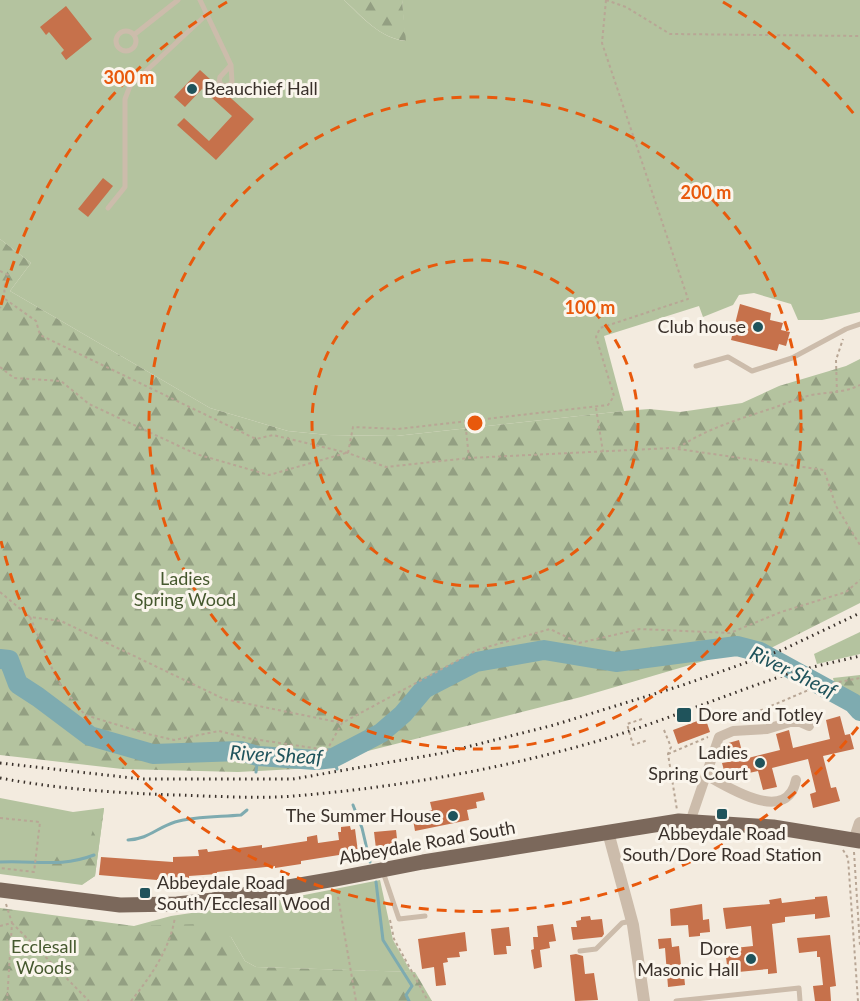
<svg xmlns="http://www.w3.org/2000/svg" width="860" height="1001" font-family="Lato,sans-serif">
<style>
.green{fill:#b4c39f}
.forest{fill:url(#forest-firs)}
.lines{fill:none;stroke-linecap:round;stroke-linejoin:round}
.stream{stroke:#7eabb0;stroke-width:3}
.river{stroke:#7eabb0;stroke-width:20}
.building{fill:#c6714b}
.path{stroke:#b8a695;stroke-width:2;stroke-dasharray:3 3;stroke-linecap:butt}
.service{stroke:#ccbcab;stroke-width:5}
.minor{stroke:#ccbcab;stroke-width:10}
.tertiary{stroke:#ccbcab;stroke-width:12}
.primary{stroke:#7b685b;stroke-width:15}
.rail{stroke:#39302a;stroke-width:3;stroke-dasharray:1.5 4.5;stroke-linecap:butt}
.ring{fill:none;stroke:#e8590c;stroke-width:3;stroke-dasharray:10 8}
.poi-dot{fill:#1f535b;stroke:#faf5ec;stroke-width:2}
.labels{text-anchor:middle;stroke-width:6;stroke-linejoin:round;paint-order:stroke}
.poi-label{font-size:18px;fill:#39302a;stroke:#faf5ec;text-anchor:end}
.park-label{font-size:18px;fill:#45582e;stroke:#faf5ec}
.street-label{font-size:18px;fill:#39302a;stroke:#faf5ec}
.water-label{font-size:20px;font-style:italic;fill:#1f535b;stroke:#faf5ec}
.centre{fill:#e8590c;stroke:#faf5ec;stroke-width:3}
.ring-label{font-size:18px;text-anchor:middle;font-weight:bold;fill:#e8590c;stroke:#faf5ec;stroke-width:6;stroke-linejoin:round;paint-order:stroke}
</style>
<defs>
<pattern id="forest-firs" width="22" height="20" patternUnits="userSpaceOnUse" patternTransform="scale(1.5)"><rect width="22" height="20" fill="#b4c39f"/><path d="M5 1l3.5 6h-7zM16 11l3.5 6h-7z" fill="#939f82"/></pattern>
</defs>
<rect width="100%" height="100%" fill="#f3ebdf"/>
<g class="green">
<path d="M0,0H344C362,17 380,38 405,41L402,0H860V312L822,320H798L791,304L754,293L739,295L733,305L703,317L699,306L604,336L624,411L396,436L328,435L288,431L210,408L10,291L31,263L0,239Z"/>
<polygon points="860,632 860,654 817,664 814,654"/>
<polygon points="0,798 73,812 104,808 95,876 82,885 0,874"/>
<polygon points="380,880 393,940 411,972 256,967 245,961 231,937 134,926 171,916 279,900"/>
</g>
<g class="forest">
<path d="M344,0H402L406,41C379,38 363,17 344,0Z"/>
<polygon points="0,239 31,263 10,291 210,408 288,431 328,435 396,436 624,411 649,409 680,412 742,403 779,386 846,366 860,359 860,603 769,649 724,655 581,697 356,754 335,764 295,769 238,772 122,769 0,755"/>
<polygon points="860,675 860,711 853,703 837,694 833,678"/>
<polygon points="104,808 95,876 84,883 81,880 86,862 53,868 50,867 50,860 53,855 64,857 86,851 100,809"/>
<polygon points="0,908 134,926 203,924 231,937 245,961 256,967 415,972 432,1001 0,1001"/>
</g>
<g class="lines">
<g class="stream">
<polyline points="333,758 337,769"/>
<polyline points="256,772 258,756"/>
<polyline points="353,805 362,828 370,862"/>
<path d="M128,840C149,839 156,828 175,822C196,816 220,817 241,815L247,810"/>
<path d="M0,862C35,860 60,868 94,855"/>
<polyline points="376,882 383,940 412,986 406,995 409,1001"/>
</g>
<polyline class="river" points="0,659 9,660 18,684 38,697 90,736 153,754 240,751 258,756 316,760 333,758 381,733 403,714 424,689 476,662 544,650 616,662 737,646 760,652 853,703 860,711"/>
</g>
<g class="building">
<polygon points="66,6 92,39 66,60 61,53 64,50 49,32 46,35 40,27"/>
<polygon points="200,70 254,119 216,160 177,125 184,118 209,141 232,116 202,89 185,107 174,97"/>
<polygon points="103,178 113,186 88,217 78,209"/>
<polygon points="740,304 771,313 770,320 783,323 781,330 790,332 786,346 779,344 777,351 731,340"/>
<polygon points="840,716 845,735 850,734 854,749 823,756 831,788 836,787 840,801 813,808 810,794 816,792 808,759 772,768 777,787 763,790 758,771 726,778 722,763 728,762 725,744 739,740 744,759 780,750 776,734 789,730 793,748 830,739 826,720"/>
<polygon points="700,720 701,722 706,720 710,732 678,744 673,730"/>
<polygon points="483,792 485,800 476,802 477,808 467,810 469,820 415,831 412,814 432,810 430,802"/>
<polygon points="350,826 351,830 355,829 358,852 301,861 301,864 275,868 275,866 217,872 217,874 189,876 189,878 157,879 157,880 99,875 101,857 173,862 173,857 199,856 198,850 207,849 208,852 262,845 262,848 307,841 307,837 317,835 318,843 339,840 338,832 341,832 341,827"/>
<polygon points="396,830 398,847 376,849 374,832"/>
<polygon points="827,896 830,917 815,919 815,914 785,917 785,922 772,924 777,973 768,974 768,969 728,973 725,949 753,946 751,926 726,929 723,908 770,904 769,900 781,898 782,903 815,899 815,897"/>
<polygon points="702,904 703,920 709,919 710,932 700,933 700,936 689,937 688,925 671,926 670,909"/>
<polygon points="590,916 591,920 602,919 604,934 602,937 573,940 571,927 577,927 576,921 581,920 581,917"/>
<polygon points="553,924 556,941 549,942 550,948 540,950 542,967 534,969 531,950 534,949 533,937 538,937 537,926"/>
<polygon points="509,927 511,946 506,946 507,954 494,955 491,929"/>
<polygon points="465,932 467,951 459,952 460,957 447,958 448,962 443,963 446,985 436,986 434,967 422,969 418,939"/>
<polygon points="830,935 836,986 830,987 831,1001 815,1001 813,986 823,985 820,957 817,957 817,951 799,953 797,938"/>
<polygon points="671,938 672,947 679,946 682,975 684,975 685,985 668,987 665,948 659,949 658,939"/>
<polygon points="576,954 583,956 585,974 594,973 598,1000 575,1001 570,955"/>
</g>
<g class="lines">
<g class="path">
<polyline points="606,0 626,7 670,34 860,36"/>
<path d="M0,271L8,275C1,290 8,294 0,308"/>
<polyline points="5,299 36,321 40,335 256,439 273,435 348,453 386,467 469,458 671,448 824,470 836,506 860,545"/>
<polyline points="0,367 14,378 61,381 89,404 196,454 269,475 346,453"/>
<polyline points="837,393 836,360 843,339"/>
<polyline points="596,408 603,452"/>
<polyline points="465,420 469,458"/>
<path d="M678,448C707,428 743,418 776,407C787,403 799,398 811,395C828,392 844,393 860,385"/>
<polyline points="348,453 353,427 398,429 608,405 614,396 596,337 600,328 688,299 602,43 606,0"/>
<polyline points="0,592 30,617 61,621 224,699 342,723"/>
<polyline points="30,617 57,680 85,715 148,734 174,740 219,731 246,738 327,750 342,723 477,650 550,629 579,643 640,629 730,633 781,612 846,592 860,580"/>
<polyline points="642,719 627,724 633,745 648,740"/>
<polyline points="738,720 818,686 860,678"/>
<polyline points="664,730 671,747 668,754 677,810"/>
<polyline points="668,754 708,737"/>
<polyline points="0,818 40,822 34,872 0,868"/>
<polyline points="843,850 848,858 858,1001"/>
<polyline points="854,852 860,946"/>
<polyline points="337,891 356,1001"/>
<polyline points="6,904 12,923 7,1001"/>
<polyline points="390,920 394,939 428,1001"/>
<polyline points="0,926 12,923 89,1001"/>
<path d="M131,1001C151,976 170,949 175,917"/>
</g>
<g class="service">
<polyline points="200,0 231,65 232,82 229,85 223,86 219,82 220,77 231,65"/>
<circle cx="126" cy="41" r="10"/>
<polyline points="135,34 178,0"/>
<polyline points="108,208 125,187 125,99 130,86 206,15"/>
<polyline points="696,366 728,357 752,371 792,358 846,329 860,324"/>
<polyline points="383,872 399,919 425,916"/>
<polyline points="580,951 596,949 622,923 631,921"/>
<polyline points="676,1001 799,988 800,1001"/>
</g>
<g class="minor">
<path d="M706,775C729,788 787,825 796,780"/>
<polyline points="690,822 719,737 733,731 767,729 790,722 800,722 809,726"/>
</g>
<g class="tertiary">
<polyline points="608,832 633,925 644,1001"/>
<polyline points="854,841 860,823"/>
</g>
<polyline class="primary" points="0,890 120,905 177,904 213,900 335,879 423,862 679,821 773,827 860,841"/>
<g class="rail">
<polyline points="0,763 141,779 293,779 443,753 554,725 683,685 782,650 860,613"/>
<path d="M0,778C58,789 117,793 176,795C215,796 255,799 294,796C390,788 486,772 580,746C650,727 716,698 785,675C810,667 835,662 860,656"/>
</g>
</g>
<g class="ring">
<circle cx="475" cy="423" r="163"/>
<circle cx="475" cy="423" r="326"/>
<path d="M858 727A489 489 0 0 1 1 541M1 305A489 489 0 0 1 227 2M723 2A489 489 0 0 1 858 119"/>
</g>
<g class="poi-dot">
<circle cx="192" cy="89" r="6"/>
<circle cx="758" cy="327" r="6"/>
<rect x="676" y="707" width="16" height="16" rx="3"/>
<circle cx="760" cy="763" r="6"/>
<rect x="716" y="808" width="12" height="12" rx="3"/>
<circle cx="453" cy="816" r="6"/>
<rect x="139" y="887" width="12" height="12" rx="3"/>
<circle cx="751" cy="959" r="6"/>
</g>
<g class="labels">
<g class="poi-label">
<text x="204" y="95" text-anchor="start">Beauchief Hall</text>
<text x="746" y="333">Club house</text>
<text x="698" y="721" text-anchor="start">Dore and Totley</text>
<text x="748" y="759">Ladies<tspan x="748" dy="21">Spring Court</tspan></text>
<text x="441" y="822">The Summer House</text>
<text x="722" y="840" text-anchor="middle">Abbeydale Road<tspan x="722" dy="21">South/Dore Road Station</tspan></text>
<text x="157" y="889" text-anchor="start">Abbeydale Road<tspan x="157" dy="21">South/Ecclesall Wood</tspan></text>
<text x="739" y="955">Dore<tspan x="739" dy="21">Masonic Hall</tspan></text>
</g>
<g class="park-label">
<text x="185" y="585">Ladies<tspan x="185" dy="21">Spring Wood</tspan></text>
<text x="44" y="953">Ecclesall<tspan x="44" dy="21">Woods</tspan></text>
</g>
<g class="street-label">
<text transform="translate(427 843) rotate(-10)" y="6">Abbeydale Road South</text>
</g>
<g class="water-label">
<text transform="translate(793 672) rotate(26)" y="7">River Sheaf</text>
<text transform="translate(276 755) rotate(3)" y="7">River Sheaf</text>
</g>
</g>
<circle cx="475" cy="423" r="9" class="centre"/>
<g class="ring-label">
<text x="129" y="84">300 m</text>
<text x="706" y="199">200 m</text>
<text x="590" y="314">100 m</text>
</g>
</svg>
